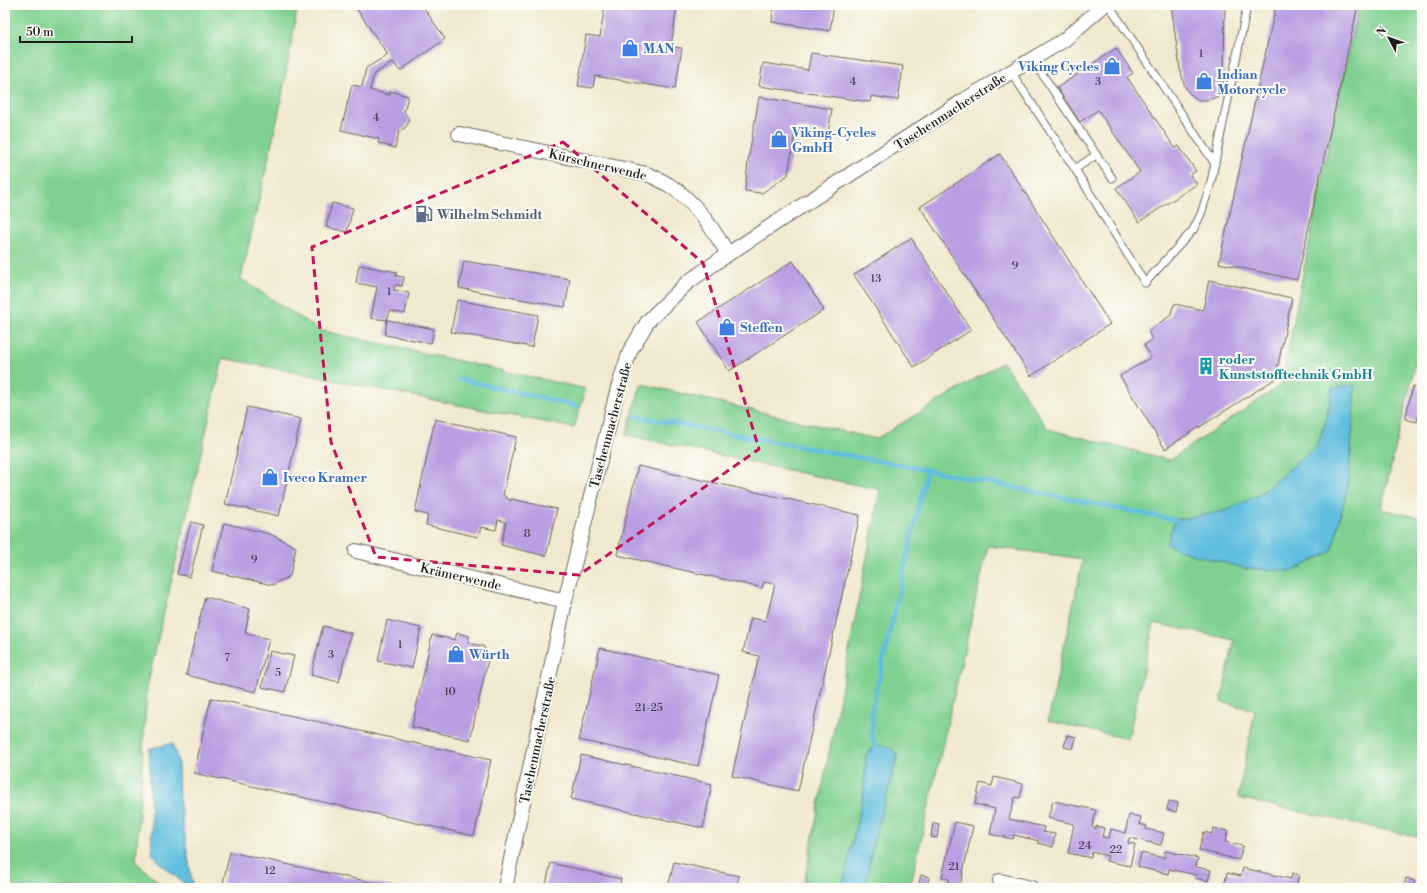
<svg xmlns="http://www.w3.org/2000/svg" width="1427" height="893" font-family="'Libre Bodoni',serif">
<style>
.green{fill:#80d191;stroke:#4e7656;fill-rule:evenodd}
.water{fill:#60bede;stroke:#3e6d7d}
.lines{fill:none;stroke-linecap:round;stroke-linejoin:round}
.stream{stroke:#60bede;stroke-width:4.5}
.building{fill:#b99ee2}
.service-casing{stroke:#67645b;stroke-width:9}
.minor-casing{stroke:#67645b;stroke-width:16}
.service{stroke:#fff;stroke-width:7}
.minor{stroke:#fff;stroke-width:14}
.marked{fill:none;stroke:#c2185b;stroke-width:3;stroke-dasharray:8 5;stroke-linejoin:round}
.labels{text-anchor:middle;stroke-width:4;stroke-linejoin:round;paint-order:stroke}
.number-label{font-size:11px;fill:#433c4e}
.shop-label{font-size:13px;font-weight:bold;fill:#366cbe;stroke:#fdfcf7;text-anchor:start}
.street-label{font-size:13px;fill:#1c1c1c;stroke:#fdfcf7}
.service-label{font-size:13px;font-weight:bold;fill:#4e5e75;stroke:#fdfcf7;text-anchor:start}
.culture-label{font-size:13px;font-weight:bold;fill:#0d838f;stroke:#fdfcf7;text-anchor:start}
</style>
<rect width="100%" height="100%" fill="#fdfcf7"/>
<filter id="ink" filterUnits="userSpaceOnUse"><feTurbulence type="fractalNoise" baseFrequency=".025" numOctaves="2"/><feDisplacementMap in="SourceGraphic" scale="8" xChannelSelector="R" yChannelSelector="G"/><feConvolveMatrix kernelMatrix="1 2 1 2 8 2 1 2 1" color-interpolation-filters="sRGB"/></filter>
<filter id="wash" filterUnits="userSpaceOnUse"><feTurbulence type="fractalNoise" baseFrequency=".012" numOctaves="4" result="noise"/><feDisplacementMap in="SourceGraphic" scale="16" xChannelSelector="R" yChannelSelector="G"/><feGaussianBlur stdDeviation="0.9" result="paint"/><feColorMatrix in="noise" values="0 0 0 0 0 0 0 0 0 0 0 0 0 0 0 0 0 1.4 0 .05"/><feComposite in="paint" operator="in"/></filter>
<g filter="url(#wash)">
<rect width="100%" height="100%" fill="#f1e9cf"/>
<g class="green">
<polygon points="5,5 298,5 280,107 241,279 319,330 586,389 574,428 223,358 147,687 136,862 165,888 5,888"/>
<path d="M1359,5H1422V336L1381,509L1422,518V838L1238,798L1255,710L1221,702L1234,640L1154,623L1128,739L1048,721L1083,559L988,546L910,888H865L873,844L866,755L864,791L842,888H803L880,490L626,435L641,384L876,439L1003,362L1048,429L1170,460L1281,385L1328,147ZM1332,388V551L1293,571L1244,568L1175,520L1225,511L1259,495L1317,446L1328,414Z"/>
</g>
<g class="water">
<polygon points="1354,385 1354,406 1349,481 1332,551 1293,571 1244,568 1191,554 1166,544 1175,520 1225,511 1259,495 1317,446 1328,414 1332,388"/>
<polygon points="172,743 178,761 179,799 193,888 189,888 160,863 152,853 149,749"/>
<polygon points="876,745 889,747 898,755 873,844 865,888 842,888 864,791 866,755"/>
</g>
<g class="lines">
<g class="stream">
<polyline points="459,379 577,406"/>
<polyline points="634,416 927,470 1175,520"/>
<polyline points="876,745 872,740 872,710 927,470"/>
</g>
</g>
<g id="blocks">
<g class="building">
<polygon points="354,5 422,5 445,39 400,71 393,62 374,74 370,90 390,95 390,91 408,96 404,112 409,119 409,122 405,128 399,132 395,148 378,143 379,139 341,130 352,85 362,87 366,68 388,55"/>
<polygon points="605,5 677,5 671,47 682,48 675,89 595,76 593,88 578,86 586,35 600,37"/>
<polygon points="774,5 834,5 830,31 772,22"/>
<polygon points="924,5 940,5 939,8"/>
<polygon points="1171,5 1225,5 1224,70 1223,89 1217,97 1208,100 1199,100 1190,94 1185,87 1180,69"/>
<polygon points="1276,5 1358,5 1297,280 1219,263"/>
<polygon points="1116,48 1133,73 1127,77 1175,148 1179,146 1196,171 1190,175 1197,184 1139,222 1116,188 1140,172 1098,110 1080,122 1057,88"/>
<polygon points="811,53 903,66 898,100 871,96 870,102 759,86 763,63 808,70"/>
<polygon points="759,97 832,109 828,133 796,127 788,175 762,193 745,191 748,161"/>
<polygon points="1000,154 1110,324 1031,376 920,207"/>
<polygon points="332,203 353,208 347,232 326,227"/>
<polygon points="911,238 971,330 914,367 854,275"/>
<polygon points="464,261 570,279 565,307 459,288"/>
<polygon points="793,261 824,310 729,371 698,322"/>
<polygon points="359,265 397,272 396,276 404,277 402,286 395,285 394,290 409,293 405,314 390,311 387,320 371,318 377,287 356,283"/>
<polygon points="1209,280 1292,298 1275,379 1165,449 1120,376 1151,357 1144,345 1152,340 1148,331 1170,316 1174,304 1203,310"/>
<polygon points="457,300 538,315 532,347 451,332"/>
<polygon points="387,320 434,329 431,343 385,335"/>
<polygon points="1413,386 1422,388 1422,398 1417,422 1405,419"/>
<polygon points="247,407 301,419 279,516 225,504"/>
<polygon points="435,419 516,437 503,495 511,501 511,499 557,509 546,556 501,545 506,522 498,520 496,530 481,527 478,537 426,525 428,515 415,512"/>
<polygon points="638,466 860,515 798,791 732,776 759,656 743,652 751,618 766,621 775,584 764,582 762,588 617,555"/>
<polygon points="191,522 203,525 190,577 177,574"/>
<polygon points="224,523 270,534 296,547 290,576 272,585 212,571"/>
<polygon points="205,597 250,609 245,633 269,639 256,692 186,675"/>
<polygon points="387,620 421,628 412,668 378,661"/>
<polygon points="323,626 351,633 339,682 311,675"/>
<polygon points="457,633 469,636 468,643 483,646 489,655 470,740 412,727 432,635 455,640"/>
<polygon points="600,648 719,675 698,766 579,740"/>
<polygon points="270,651 294,656 285,692 262,687"/>
<polygon points="211,698 491,760 474,836 194,773"/>
<polygon points="1067,735 1076,737 1073,749 1064,747"/>
<polygon points="581,755 712,784 703,828 571,799"/>
<polygon points="994,777 1023,784 1020,798 1015,797 1009,819 1044,827 1043,832 1055,834 1053,847 1038,843 1039,841 1014,835 1013,839 990,834 995,809 975,804 980,783 992,786"/>
<polygon points="1053,801 1096,810 1092,827 1096,829 1096,826 1104,828 1102,837 1109,838 1111,829 1125,833 1129,815 1141,817 1139,824 1147,826 1146,829 1164,833 1161,845 1129,838 1128,843 1135,844 1130,866 1106,861 1108,856 1092,852 1091,858 1068,853 1074,824 1048,818"/>
<polygon points="1169,801 1178,803 1176,812 1167,810"/>
<polygon points="955,822 973,826 961,881 962,882 960,888 947,888 949,879 942,877"/>
<polygon points="933,823 939,824 937,838 931,837"/>
<polygon points="1213,828 1228,831 1225,842 1243,846 1239,860 1199,850 1204,832 1212,834"/>
<polygon points="1165,851 1198,858 1196,867 1211,870 1208,881 1195,878 1196,875 1169,869 1168,874 1138,867 1141,853 1164,858"/>
<polygon points="230,852 393,887 393,888 222,888"/>
<polygon points="674,862 739,876 736,888 668,888"/>
<polygon points="551,863 621,879 619,888 545,888"/>
<polygon points="1243,868 1291,879 1292,873 1299,875 1296,888 1233,888 1224,886 1227,873 1241,876"/>
<polygon points="921,875 929,877 927,888 918,888"/>
<polygon points="1406,878 1415,881 1412,888 1404,886"/>
<polygon points="1324,884 1339,887 1339,888 1323,888"/>
</g>
</g>
</g>
<g filter="url(#ink)">
<use href="#blocks" fill-opacity="0" stroke="#67645b" stroke-width="1"/>
<g class="lines">
<g class="service-casing">
<g id="service">
<polyline points="1109,5 1215,164"/>
<polyline points="1032,59 1112,178"/>
<polyline points="1011,72 1075,169 1145,283 1193,230 1201,214 1211,182 1246,11 1246,5"/>
<polyline points="1075,169 1096,155"/>
</g>
</g>
<g class="minor-casing">
<g id="minor">
<path d="M459,134L647,174C655,177 662,181 669,185C695,201 713,229 728,254"/>
<polyline points="356,551 565,601"/>
<polyline points="1000,881 1031,888"/>
<polyline points="505,888 565,601 618,388 630,351 648,321 688,282 728,254 966,99 1064,40 1104,5"/>
</g>
</g>
<use href="#service" class="service"/>
<use href="#minor" class="minor"/>
</g>
</g>
<path class="marked" d="M563,142L703,263L759,449L579,575L376,557L331,442L312,247Z"/>
<defs>
<g id="shop-bare" transform="scale(1.38)"><path d="M-5-2.5h2.3a2.7 3.5 0 0 1 5.4 0H5L5.5 6h-11ZM-1.5-2.5h3a1.5 2.3 0 0 0-3 0Z" fill="#3f7fe0" stroke="#fdfcf7" stroke-width="2.5" paint-order="stroke"/></g>
<g id="fuel-bare" transform="scale(1.38)"><path d="M-5.5-6h7V0h2V4h1.3V-2.5L3-4.5l.8-.8L6-3V5H2.5V1h-1V6h-7ZM-4.2-4.7v3.2H.2V-4.7Z" fill="#5c6f8a" stroke="#fdfcf7" stroke-width="2.5" paint-order="stroke"/></g>
<g id="building-bare" transform="scale(1.38)"><path d="M-4-6H4V6H1V3H-1V6H-4ZM-2.5-4.3h1.7v1.8h-1.7ZM.8-4.3h1.7v1.8H.8ZM-2.5-1h1.7V.8h-1.7ZM.8-1h1.7V.8H.8Z" fill="#0f9aa8" stroke="#fdfcf7" stroke-width="2.5" paint-order="stroke"/></g>
</defs>
<g fill-rule="evenodd">
<use href="#shop-bare" x="630" y="48"/>
<use href="#shop-bare" x="1112" y="66"/>
<use href="#shop-bare" x="1204" y="81"/>
<use href="#shop-bare" x="779" y="139"/>
<use href="#fuel-bare" x="424" y="214"/>
<use href="#shop-bare" x="727" y="327"/>
<use href="#building-bare" x="1206" y="366"/>
<use href="#shop-bare" x="270" y="477"/>
<use href="#shop-bare" x="456" y="654"/>
</g>
<g class="labels">
<g class="number-label">
<text x="1201" y="57">1</text>
<text x="853" y="85">4</text>
<text x="1098" y="85">3</text>
<text x="376" y="121">4</text>
<text x="1015" y="269">9</text>
<text x="876" y="282">13</text>
<text x="389" y="295">1</text>
<text x="527" y="537">8</text>
<text x="254" y="563">9</text>
<text x="400" y="648">1</text>
<text x="331" y="658">3</text>
<text x="227" y="661">7</text>
<text x="278" y="676">5</text>
<text x="450" y="695">10</text>
<text x="649" y="711">21-25</text>
<text x="1085" y="849">24</text>
<text x="1116" y="853">22</text>
<text x="954" y="870">21</text>
<text x="270" y="874">12</text>
</g>
<g class="shop-label">
<text x="643" y="53">MAN</text>
<text x="1099" y="71" text-anchor="end">Viking Cycles</text>
<text x="1217" y="79">Indian<tspan x="1217" dy="15">Motorcycle</tspan></text>
<text x="792" y="137">Viking-Cycles<tspan x="792" dy="15">GmbH</tspan></text>
<text x="740" y="332">Steffen</text>
<text x="283" y="482">Iveco Kramer</text>
<text x="469" y="659">Würth</text>
</g>
<g class="street-label">
<text transform="translate(950 111) rotate(-33)" y="5">Taschenmacherstraße</text>
<text transform="translate(598 164) rotate(13)" y="5">Kürschnerwende</text>
<text transform="translate(610 425) rotate(-75)" y="5">Taschenmacherstraße</text>
<text transform="translate(461 576) rotate(13)" y="5">Krämerwende</text>
<text transform="translate(537 740) rotate(-78)" y="5">Taschenmacherstraße</text>
</g>
<g class="service-label">
<text x="437" y="219">Wilhelm Schmidt</text>
</g>
<g class="culture-label">
<text x="1219" y="364">roder<tspan x="1219" dy="15">Kunststofftechnik GmbH</tspan></text>
</g>
</g>
<rect width="1427" height="893" fill="none" stroke="#fdfcf7" stroke-width="20"/>
<g transform="translate(1389 38) rotate(311)" stroke="#fdfcf7" stroke-width="3" paint-order="stroke">
<path d="M0-3L7 15L0 10L-7 15Z" fill="#1c1c1c"/>
<text y="-6" font-size="11" font-weight="bold" text-anchor="middle" fill="#1c1c1c">N</text>
</g>
<path d="M20 36v6h112v-6" fill="none" stroke="#1c1c1c" stroke-width="2"/>
<text x="26" y="36" font-size="12" fill="#1c1c1c" stroke="#fdfcf7" stroke-width="3" paint-order="stroke">50 m</text>
</svg>
